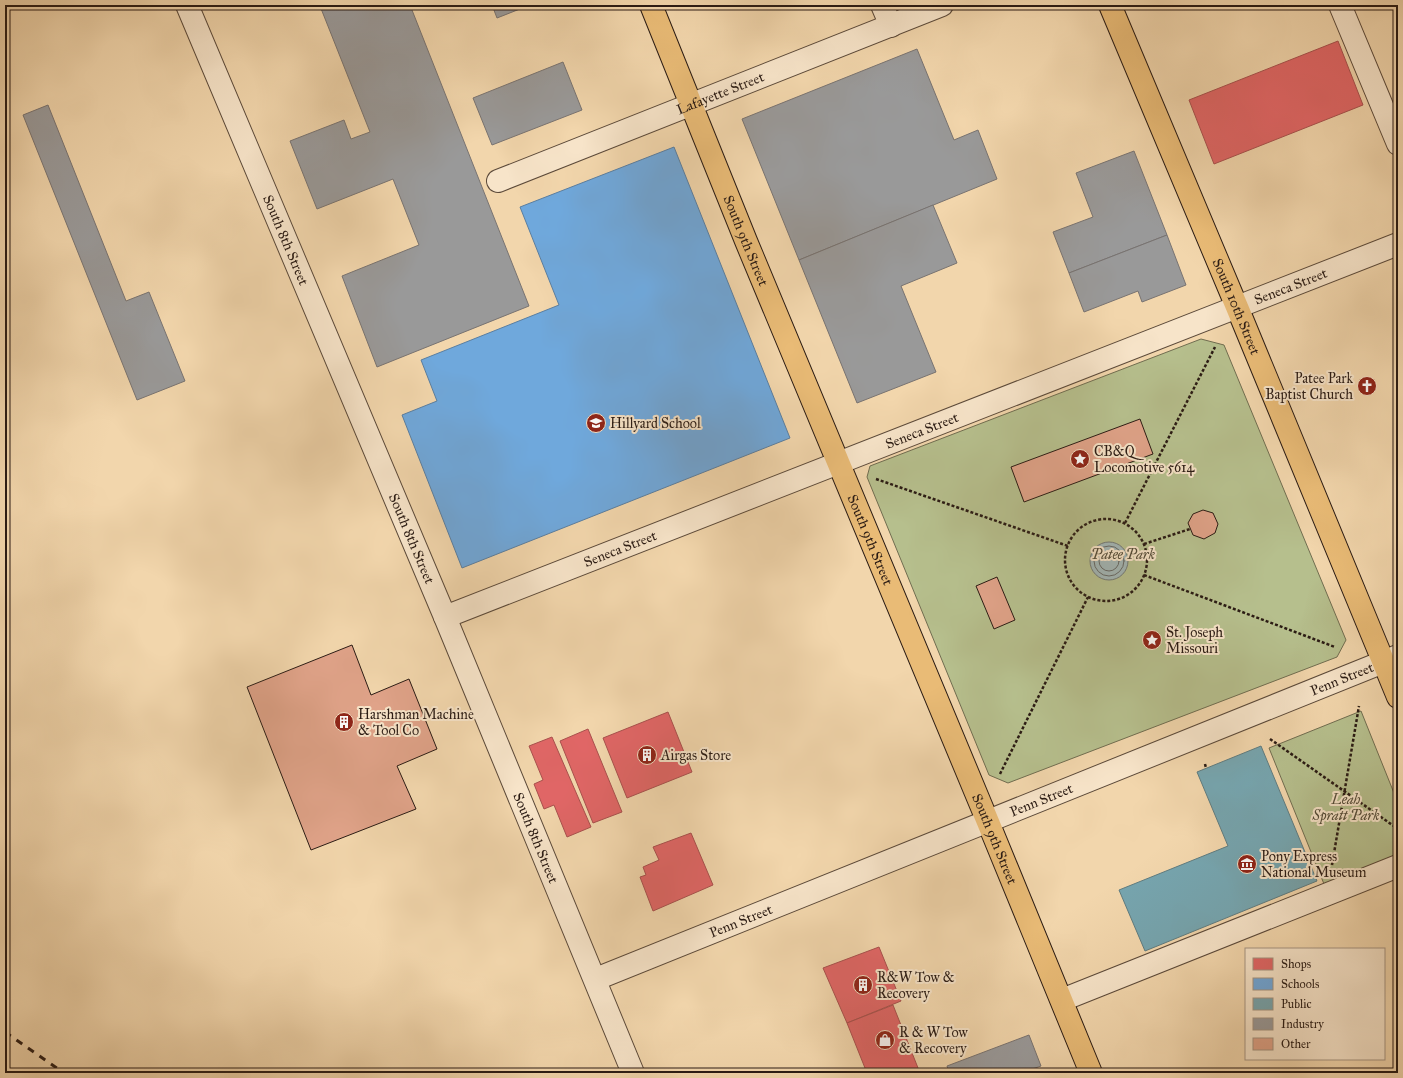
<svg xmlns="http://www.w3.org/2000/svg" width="1403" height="1078" font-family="'IM FELL Great Primer',serif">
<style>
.green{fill:#b6bf8d;stroke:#706d50}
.water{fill:#a2b6b6;stroke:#727875}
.shops{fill:#e06666;stroke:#a9504d}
.schools{fill:#6fa8dc;stroke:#5a7ea0}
.public{fill:#76a5af;stroke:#5f7c80}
.industry{fill:#999;stroke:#787371}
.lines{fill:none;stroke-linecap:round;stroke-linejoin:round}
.shore{stroke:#666865;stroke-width:1}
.building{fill:#e0a389;stroke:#2a1b14}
.minor-casing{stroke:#5c4a3a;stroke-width:24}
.major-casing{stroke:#2a1b14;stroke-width:24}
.path{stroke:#2a1b14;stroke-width:2.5;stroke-dasharray:3 2;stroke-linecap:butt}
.minor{stroke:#f7e4c9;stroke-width:22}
.major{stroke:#e9bb76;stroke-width:22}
.rail{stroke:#2a1b14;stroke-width:3;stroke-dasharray:7 7;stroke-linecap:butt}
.labels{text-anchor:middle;stroke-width:4;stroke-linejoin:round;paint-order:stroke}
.street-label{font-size:14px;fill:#2a1b14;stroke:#f7e4c9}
.poi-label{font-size:14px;fill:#2a1b14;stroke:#f7e4c9;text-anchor:start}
.park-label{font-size:14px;font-style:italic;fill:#544c38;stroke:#f7e4c9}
</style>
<rect width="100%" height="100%" fill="#f2d6ac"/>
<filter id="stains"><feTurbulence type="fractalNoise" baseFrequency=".005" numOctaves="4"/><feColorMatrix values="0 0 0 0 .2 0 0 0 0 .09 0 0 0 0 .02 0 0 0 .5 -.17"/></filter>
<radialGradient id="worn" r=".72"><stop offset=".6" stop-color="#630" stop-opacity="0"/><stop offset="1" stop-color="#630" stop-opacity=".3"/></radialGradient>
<g class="green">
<polygon points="1201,339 1224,345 1346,640 1337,657 1008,783 989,775 867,477 870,466"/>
<polygon points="1361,711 1398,803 1398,854 1324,884 1269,748"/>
</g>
<circle class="water" cx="1109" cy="561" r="19"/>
<g class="shops">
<polygon points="1338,41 1363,105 1214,164 1189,100"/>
<polygon points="668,712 692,772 627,798 603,738"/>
<polygon points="588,729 622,812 593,823 560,741"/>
<polygon points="552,737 591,827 567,837 554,805 544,809 534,784 543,780 529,746"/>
<polygon points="691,833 713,885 653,911 640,877 646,875 643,867 659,860 653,847"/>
<polygon points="879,947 901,1001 847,1023 823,968"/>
<polygon points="893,1005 920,1073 867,1073 847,1023"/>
</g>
<polygon class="schools" points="674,147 790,438 462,568 402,415 437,401 421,360 559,305 520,207"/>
<polygon class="public" points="1261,746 1317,881 1145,951 1119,890 1228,846 1197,772"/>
<g class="industry">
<polygon points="324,5 410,5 529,306 377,367 342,276 419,245 393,179 317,209 290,141 344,120 351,139 370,132 320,6"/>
<polygon points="492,5 530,5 497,18"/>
<polygon points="917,49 954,140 978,130 997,179 799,260 742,119"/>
<polygon points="563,62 582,110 492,145 473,98"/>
<polygon points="48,105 126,301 149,292 185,381 137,400 23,115"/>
<polygon points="1134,151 1167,235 1069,273 1053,232 1093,217 1076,173"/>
<polygon points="933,205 957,263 901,286 936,372 857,403 799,260"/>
<polygon points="1167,235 1186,285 1142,302 1138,291 1084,312 1069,273"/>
<polygon points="1029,1035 1041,1066 1021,1073 949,1073 947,1066"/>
</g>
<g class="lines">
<g class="shore">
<circle cx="1109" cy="561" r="15"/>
<circle cx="1109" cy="561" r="10"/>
</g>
</g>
<g class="building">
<polygon points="1140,419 1153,454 1024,502 1011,467"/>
<polygon points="1203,510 1213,513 1218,524 1215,533 1204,539 1193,535 1188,523 1193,514"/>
<polygon points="997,577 1015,620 994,629 976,586"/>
<polygon points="352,645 371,695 409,679 437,749 397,766 416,809 311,850 247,687"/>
</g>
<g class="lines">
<g class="minor-casing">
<g id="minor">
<path id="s1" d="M187,5L445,617L633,1073"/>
<polyline points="882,5 891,26"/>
<polyline points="1340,5 1398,144"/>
<path id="s2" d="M498,181L942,5"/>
<path id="s3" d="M445,617L1398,244"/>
<path id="s4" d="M596,979L1398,656"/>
<polyline points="1062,1000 1398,866"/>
</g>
</g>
<g class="major-casing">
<g id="major">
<path id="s5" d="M651,5L746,241L988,822L1091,1073"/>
<path id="s6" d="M1110,5L1237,307L1398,697"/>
</g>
</g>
<g class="path">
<polyline points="876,479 1068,546"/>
<circle cx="1106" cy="560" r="41"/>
<polyline points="1125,523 1215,347"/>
<polyline points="1144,544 1190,529"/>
<polyline points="1144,575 1335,647"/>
<polyline points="1270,739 1398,829"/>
<polyline points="1205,764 1206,768"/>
<polyline points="1000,774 1088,597"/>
<polyline points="1332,865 1359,706"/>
</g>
<use href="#minor" class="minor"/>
<use href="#major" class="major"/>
<polyline class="rail" points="5,1032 64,1073"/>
</g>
<defs>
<g id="church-disc" transform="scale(1)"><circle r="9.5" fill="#8f2418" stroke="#f7e4c9"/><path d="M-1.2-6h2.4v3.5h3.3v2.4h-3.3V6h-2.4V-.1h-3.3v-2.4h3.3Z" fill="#fff"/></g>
<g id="school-disc" transform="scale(1)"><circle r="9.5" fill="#8f2418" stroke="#f7e4c9"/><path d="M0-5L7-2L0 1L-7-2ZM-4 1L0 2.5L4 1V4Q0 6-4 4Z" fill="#fff"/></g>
<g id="sight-disc" transform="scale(1)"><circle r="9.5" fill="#8f2418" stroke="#f7e4c9"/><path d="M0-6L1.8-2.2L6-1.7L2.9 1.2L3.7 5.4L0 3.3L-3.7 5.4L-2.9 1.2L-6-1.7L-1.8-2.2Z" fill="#fff"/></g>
<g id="building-disc" transform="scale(1)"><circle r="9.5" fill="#8f2418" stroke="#f7e4c9"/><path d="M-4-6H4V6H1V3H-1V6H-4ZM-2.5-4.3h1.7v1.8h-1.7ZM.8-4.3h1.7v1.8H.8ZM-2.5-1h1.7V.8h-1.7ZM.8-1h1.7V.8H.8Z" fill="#fff"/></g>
<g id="museum-disc" transform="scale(1)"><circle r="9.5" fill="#8f2418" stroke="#f7e4c9"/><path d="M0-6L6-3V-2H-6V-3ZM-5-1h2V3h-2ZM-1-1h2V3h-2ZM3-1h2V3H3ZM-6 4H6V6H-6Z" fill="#fff"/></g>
<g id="shop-disc" transform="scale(1)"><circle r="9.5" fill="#8f2418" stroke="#f7e4c9"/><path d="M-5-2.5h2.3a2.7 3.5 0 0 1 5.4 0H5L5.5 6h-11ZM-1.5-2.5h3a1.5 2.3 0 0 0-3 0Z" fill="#fff"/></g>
</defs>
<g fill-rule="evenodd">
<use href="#church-disc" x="1367" y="386"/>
<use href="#school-disc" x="596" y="423"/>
<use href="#sight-disc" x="1080" y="459"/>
<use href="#sight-disc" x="1152" y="640"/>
<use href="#building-disc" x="344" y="722"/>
<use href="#building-disc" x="647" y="755"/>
<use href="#museum-disc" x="1247" y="864"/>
<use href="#building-disc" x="863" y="985"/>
<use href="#shop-disc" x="885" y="1040"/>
</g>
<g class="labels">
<g class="street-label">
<text dy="5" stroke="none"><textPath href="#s2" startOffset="239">Lafayette Street</textPath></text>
<text dy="5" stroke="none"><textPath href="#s1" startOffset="255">South 8th Street</textPath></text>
<text dy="5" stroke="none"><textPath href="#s5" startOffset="254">South 9th Street</textPath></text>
<text dy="5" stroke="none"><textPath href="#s3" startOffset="908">Seneca Street</textPath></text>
<text dy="5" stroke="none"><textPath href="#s6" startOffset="327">South 10th Street</textPath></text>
<text dy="5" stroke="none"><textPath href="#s3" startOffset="512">Seneca Street</textPath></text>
<text dy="5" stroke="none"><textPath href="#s1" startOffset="579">South 8th Street</textPath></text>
<text dy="5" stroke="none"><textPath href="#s5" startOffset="578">South 9th Street</textPath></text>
<text dy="5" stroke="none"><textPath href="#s3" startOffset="188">Seneca Street</textPath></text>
<text dy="5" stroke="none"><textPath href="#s4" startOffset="804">Penn Street</textPath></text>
<text dy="5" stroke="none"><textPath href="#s4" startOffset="480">Penn Street</textPath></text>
<text dy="5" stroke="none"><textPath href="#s1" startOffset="903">South 8th Street</textPath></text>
<text dy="5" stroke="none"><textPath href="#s5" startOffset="902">South 9th Street</textPath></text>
<text dy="5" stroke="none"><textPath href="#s4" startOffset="156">Penn Street</textPath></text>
</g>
<g class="poi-label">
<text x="1353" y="383" text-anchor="end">Patee Park<tspan x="1353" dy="16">Baptist Church</tspan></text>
<text x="610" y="428">Hillyard School</text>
<text x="1094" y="456">CB&amp;Q<tspan x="1094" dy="16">Locomotive 5614</tspan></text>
<text x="1166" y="637">St. Joseph<tspan x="1166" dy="16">Missouri</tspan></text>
<text x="358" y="719">Harshman Machine<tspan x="358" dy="16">&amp; Tool Co</tspan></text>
<text x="661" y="760">Airgas Store</text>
<text x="1261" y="861">Pony Express<tspan x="1261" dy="16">National Museum</tspan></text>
<text x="877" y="982">R&amp;W Tow &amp;<tspan x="877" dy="16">Recovery</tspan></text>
<text x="899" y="1037">R &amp; W Tow<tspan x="899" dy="16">&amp; Recovery</tspan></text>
</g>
<g class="park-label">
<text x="1123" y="559">Patee Park</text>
<text x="1346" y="804">Leah<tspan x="1346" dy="16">Spratt Park</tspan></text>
</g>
</g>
<rect width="1403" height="1078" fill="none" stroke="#f2d6ac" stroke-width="20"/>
<rect x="6" y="6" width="1391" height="1066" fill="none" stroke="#2a1b14" stroke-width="2"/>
<rect x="10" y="10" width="1383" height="1058" fill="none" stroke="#2a1b14"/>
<rect x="1245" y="948" width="140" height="112" fill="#f7e4c9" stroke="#a59481"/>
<rect x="1253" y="958" width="20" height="12" fill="#e06666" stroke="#a59481"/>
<text x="1281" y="968" font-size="12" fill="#2a1b14">Shops</text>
<rect x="1253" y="978" width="20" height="12" fill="#6fa8dc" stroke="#a59481"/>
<text x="1281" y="988" font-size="12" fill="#2a1b14">Schools</text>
<rect x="1253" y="998" width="20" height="12" fill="#76a5af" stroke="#a59481"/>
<text x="1281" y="1008" font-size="12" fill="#2a1b14">Public</text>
<rect x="1253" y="1018" width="20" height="12" fill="#999999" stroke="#a59481"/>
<text x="1281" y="1028" font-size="12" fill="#2a1b14">Industry</text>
<rect x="1253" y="1038" width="20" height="12" fill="#e0a389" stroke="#a59481"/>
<text x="1281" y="1048" font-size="12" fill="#2a1b14">Other</text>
<rect width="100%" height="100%" filter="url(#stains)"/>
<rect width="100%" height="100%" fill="url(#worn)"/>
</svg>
